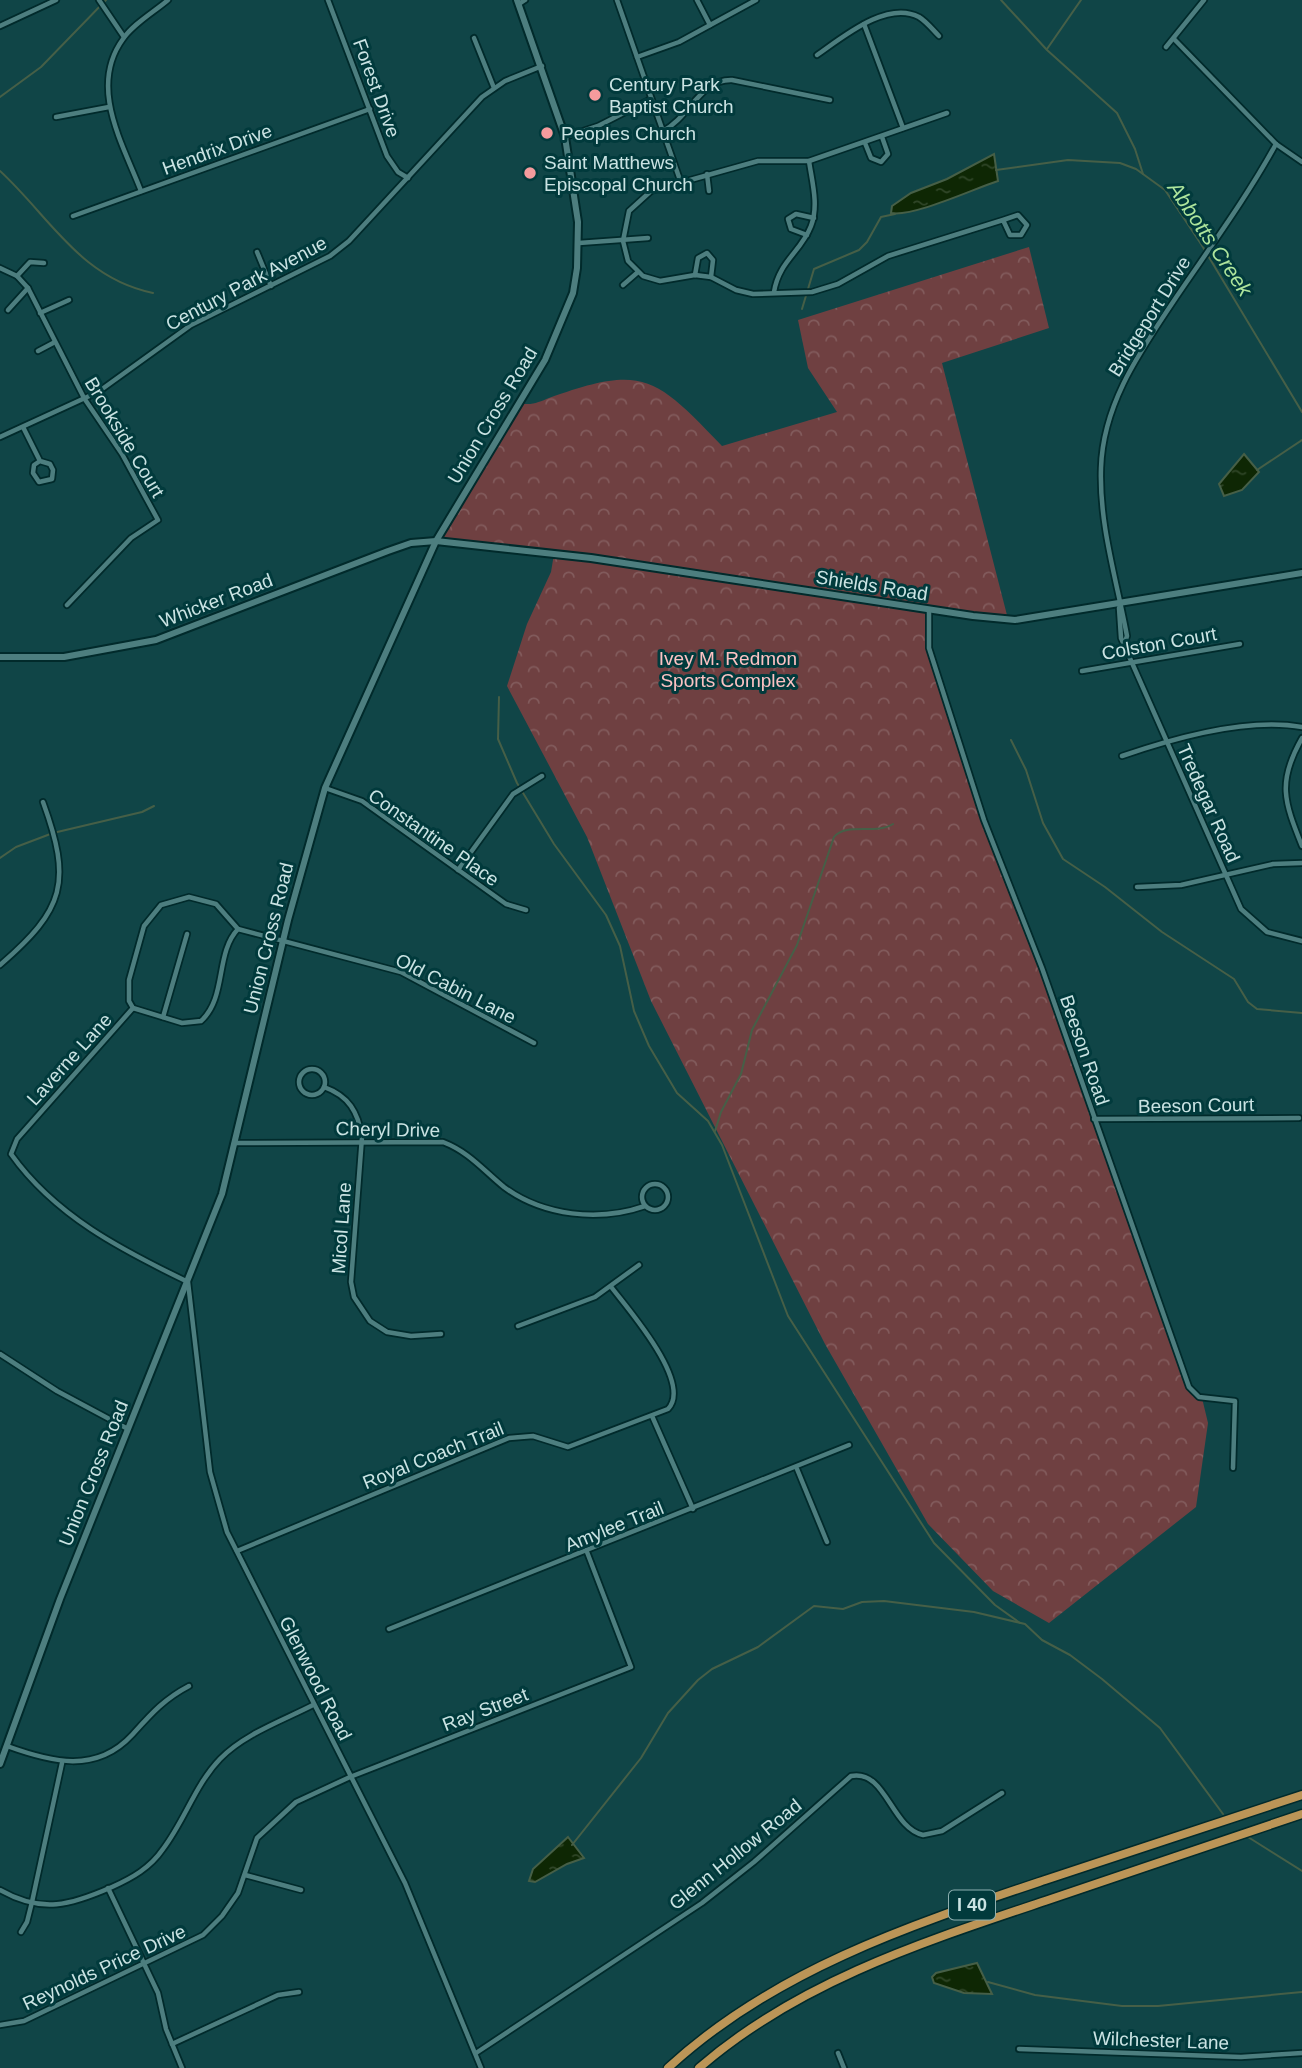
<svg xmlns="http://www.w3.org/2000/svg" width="1302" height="2068" font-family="Helvetica,sans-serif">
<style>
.park{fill:url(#park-crowns)}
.water{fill:url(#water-ripples);stroke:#465f47;stroke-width:2}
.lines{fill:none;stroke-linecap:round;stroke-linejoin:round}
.stream{stroke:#465f47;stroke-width:2}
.street-casing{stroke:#012a2b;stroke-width:8}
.secondary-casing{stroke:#012a2b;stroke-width:10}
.highway-casing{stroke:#012a2b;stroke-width:11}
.street{stroke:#4d7e7f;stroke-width:4.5}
.secondary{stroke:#4d7e7f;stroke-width:6}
.highway{stroke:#bb9557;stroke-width:8}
.poi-dot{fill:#f59b9d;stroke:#013a3c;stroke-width:2.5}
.labels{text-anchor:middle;stroke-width:6;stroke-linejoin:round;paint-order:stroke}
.shield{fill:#013a3c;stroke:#8eb0b1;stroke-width:2}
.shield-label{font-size:18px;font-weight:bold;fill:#cae3e3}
.poi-label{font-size:19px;fill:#cae3e3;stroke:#013a3c;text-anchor:start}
.street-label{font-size:19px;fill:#cae3e3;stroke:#013a3c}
.park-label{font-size:19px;fill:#fdc2c3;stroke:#013a3c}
.water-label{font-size:21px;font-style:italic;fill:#aee59c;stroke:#013a3c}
</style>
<defs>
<pattern id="park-crowns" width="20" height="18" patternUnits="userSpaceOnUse" patternTransform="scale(1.75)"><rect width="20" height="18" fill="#6f4041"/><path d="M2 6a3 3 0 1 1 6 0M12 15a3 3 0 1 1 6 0" fill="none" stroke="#825b5c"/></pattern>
<pattern id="water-ripples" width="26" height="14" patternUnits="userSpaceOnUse" patternTransform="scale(1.75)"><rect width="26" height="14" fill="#0e2704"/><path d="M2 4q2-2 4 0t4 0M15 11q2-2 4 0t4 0" fill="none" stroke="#304628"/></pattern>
</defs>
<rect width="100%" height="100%" fill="#104547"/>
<path class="park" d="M1029,247L1049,328L942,363L1008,619L930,609L929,648L984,820L1042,968L1189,1387L1202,1398L1208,1423L1196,1507L1049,1623L993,1591L928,1524L825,1344L651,1001L587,837L507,686L527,624L551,572L554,554L436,541L518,402C529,407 539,402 549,398C643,364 655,376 722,446L837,412L808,368L798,320Z"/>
<g class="water">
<path d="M994,154L998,181C973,189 914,217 891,213L892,206L911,193L947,179Z"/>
<polygon points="1244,454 1259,472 1242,490 1224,496 1219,484"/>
<polygon points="568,1837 584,1858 567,1864 535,1882 529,1881 533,1869"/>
<polygon points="977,1963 992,1994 964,1993 934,1983 932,1977 936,1973"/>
</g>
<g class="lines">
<g class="stream">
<polyline points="1001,0 1047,50 1117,113 1135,149 1143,174"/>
<polyline points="1047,49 1081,0"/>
<polyline points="0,97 41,67 106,0"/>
<polyline points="996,170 1068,160 1120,163 1136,169 1165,190 1201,244 1302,412"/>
<path d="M0,171C50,217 80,278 153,293"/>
<polyline points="802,309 814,269 859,250 867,242 881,217 895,214"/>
<polyline points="1257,470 1302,440"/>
<polyline points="499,697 498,739 517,783 554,844 606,915 620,946 634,1011 649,1046 677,1093 708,1121 722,1145 788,1316 934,1543 995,1605 1020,1623"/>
<polyline points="1011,740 1026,770 1043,823 1063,859 1105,887 1162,932 1234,979 1248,1002 1257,1009 1302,1013"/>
<polyline points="0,858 16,847 53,833 142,812 154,806"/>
<path d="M715,1131L721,1112L741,1074L752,1030L797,945L834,837C846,822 876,835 893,824"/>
<polyline points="1248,1837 1302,1871"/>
<polyline points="572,1845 641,1758 668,1713 698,1680 712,1669 758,1647 814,1606 843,1609 862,1602 884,1601 974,1612 1025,1624 1042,1640 1070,1655 1102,1679 1160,1728 1223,1814"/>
<polyline points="988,1982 1035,1995 1122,2006 1158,2006 1302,1992"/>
</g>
<g class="street-casing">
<g id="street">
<polyline points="99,0 124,37"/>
<polyline points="328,0 387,156 398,172 408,178"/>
<polyline points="617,0 680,180"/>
<polyline points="697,0 710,25"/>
<polyline points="519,4 525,0"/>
<polyline points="864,24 903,128"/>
<polyline points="0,26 56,0"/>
<polyline points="474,38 494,88"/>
<polyline points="1174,39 1276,144 1302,162"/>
<polyline points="1166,47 1204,0"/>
<path d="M817,55C843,37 887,0 919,17C927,22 933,30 939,36"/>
<polyline points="637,57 679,42 756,0"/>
<polyline points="947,113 809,161 758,161 651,191 629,211 623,241 628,261 643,276 660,281 695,275 711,277 736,290 753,294 812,292 838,284 888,256 1003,220 1018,215 1027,225 1021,235 1010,235 1003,220"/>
<polyline points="56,117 109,107"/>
<path d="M663,131C690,117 700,79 732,80L830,100"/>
<polyline points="565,137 598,126 651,99"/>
<polyline points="865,143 871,158 881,162 888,154 882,137"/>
<polyline points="707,174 709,191"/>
<path d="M141,191C123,144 88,87 123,39C133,24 154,12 168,0"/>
<polyline points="73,216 370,109"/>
<polyline points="807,235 791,229 788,219 796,214 814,218"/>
<polyline points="579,243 648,238"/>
<polyline points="257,252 271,286"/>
<polyline points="0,268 17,276 28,288 84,398 122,454 158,520 131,538 67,605"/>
<polyline points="695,275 698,258 707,253 713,260 711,277"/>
<polyline points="17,276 30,262 44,263"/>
<polyline points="623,285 638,272"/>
<path d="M774,292C779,261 801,252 811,226C819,205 812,182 809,161"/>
<polyline points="8,310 28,288"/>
<polyline points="40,313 69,300"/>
<polyline points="38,351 55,342"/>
<polyline points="23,427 40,461 50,464 53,470 52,479 39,482 33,473 34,465 40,461"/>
<polyline points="0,437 98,392 191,325 330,256 349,241 482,97 505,81 542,66"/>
<polyline points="1119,608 1121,638 1241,909 1267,932 1302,941"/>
<polyline points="929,609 929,648 984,820 1042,968 1189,1387 1199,1397 1235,1401 1233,1468"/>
<path d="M1125,642L1127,636C1117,581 1099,525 1101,468C1103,402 1142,349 1177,296C1211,246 1247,197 1276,144"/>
<polyline points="1082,671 1240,644"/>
<path d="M1302,738C1277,782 1284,801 1302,846"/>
<path d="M1122,756C1174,738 1247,717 1302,727"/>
<polyline points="325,788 362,801 506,904 526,910"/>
<polyline points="458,870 513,794 542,776"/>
<polyline points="1137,887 1181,885 1273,864 1302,863"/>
<path d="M238,929C215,953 227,998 201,1021L182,1023L133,1008L129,1001V980L144,926L161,905L189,897L216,904L238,929L401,972L534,1043"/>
<path d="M0,965C65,909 72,882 43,802"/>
<path d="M133,1008L17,1139L11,1154C55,1216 122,1250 188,1282L210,1472L227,1532L405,1883L481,2068"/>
<polyline points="163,1017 187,934"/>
<circle cx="312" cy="1082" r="13"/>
<path d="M324,1087C349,1096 358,1112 362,1137L351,1282L354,1297L370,1321L387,1332L411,1336L441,1334"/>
<polyline points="1094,1119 1299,1118"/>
<path d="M234,1143L443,1142C469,1152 483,1170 504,1187C543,1216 599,1222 645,1206"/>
<circle cx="655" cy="1197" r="13"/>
<polyline points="518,1326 595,1297 639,1265"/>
<polyline points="0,1354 57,1391 128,1429"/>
<polyline points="652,1416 693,1509"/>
<polyline points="797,1469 827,1542"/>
<path d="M237,1551L509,1438L533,1436L568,1447L668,1409C693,1383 628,1309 612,1288"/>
<polyline points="389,1629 849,1445"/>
<path d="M7,1746C51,1762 96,1774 132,1735C151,1714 164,1699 189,1686"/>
<polyline points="245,1875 301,1890"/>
<polyline points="108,1888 158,1993 166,2029 182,2068"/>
<path d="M0,1890C42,1914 71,1905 112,1887C132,1878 150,1868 163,1849C185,1820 195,1785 220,1759C244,1734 284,1720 313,1705"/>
<polyline points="21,1932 27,1922 32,1902 62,1763"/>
<polyline points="0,2025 24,2021 203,1935 222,1916 238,1893 257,1838 296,1802 350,1777 631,1667 587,1552"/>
<polyline points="172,2044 278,1995 299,1992"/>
<polyline points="1019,2049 1241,2057 1302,2053"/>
<path d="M476,2053L702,1903L754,1862L851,1776C886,1769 891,1828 923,1835L942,1831L1002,1793"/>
<polyline points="838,2053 844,2068"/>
</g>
</g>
<g class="secondary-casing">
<g id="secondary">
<polyline points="0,657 64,657 156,640 388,551 411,543 436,541 591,558 973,616 1015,620 1302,573"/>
<polyline points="0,1764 60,1599 222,1194 288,920 325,788 436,541 545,360 573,293 577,268 578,222 565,137 517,0"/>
</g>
</g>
<g class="highway-casing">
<g id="highway">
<path d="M668,2068C774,1970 911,1925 1045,1880C1131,1852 1216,1823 1302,1795"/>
<path d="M699,2068C798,1982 923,1942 1045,1901C1131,1872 1216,1843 1302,1814"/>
</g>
</g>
<use href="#street" class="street"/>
<use href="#secondary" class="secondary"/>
<use href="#highway" class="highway"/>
</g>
<g class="poi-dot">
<circle cx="595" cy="95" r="7"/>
<circle cx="547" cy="133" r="7"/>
<circle cx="530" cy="173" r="7"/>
</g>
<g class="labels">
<rect class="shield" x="949" y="1890.5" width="46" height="29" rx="5"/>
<g class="shield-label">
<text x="972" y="1911">I 40</text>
</g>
<g class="poi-label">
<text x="609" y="91">Century Park<tspan x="609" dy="22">Baptist Church</tspan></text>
<text x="561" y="140">Peoples Church</text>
<text x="544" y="169">Saint Matthews<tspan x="544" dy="22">Episcopal Church</tspan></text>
</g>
<g class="street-label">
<text transform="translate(377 88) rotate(70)" y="7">Forest Drive</text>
<text transform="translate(217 149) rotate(-20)" y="7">Hendrix Drive</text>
<text transform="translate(246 283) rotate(-28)" y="7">Century Park Avenue</text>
<text transform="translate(1149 316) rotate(-58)" y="7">Bridgeport Drive</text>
<text transform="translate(492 415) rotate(-59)" y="7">Union Cross Road</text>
<text transform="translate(125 437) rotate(59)" y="7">Brookside Court</text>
<text transform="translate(872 585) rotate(9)" y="7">Shields Road</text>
<text transform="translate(216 600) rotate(-21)" y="7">Whicker Road</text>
<text transform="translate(1159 643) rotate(-10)" y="7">Colston Court</text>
<text transform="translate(1209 803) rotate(66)" y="7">Tredegar Road</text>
<text transform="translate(434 837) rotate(35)" y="7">Constantine Place</text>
<text transform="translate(268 938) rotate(-76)" y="7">Union Cross Road</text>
<text transform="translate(456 988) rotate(27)" y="7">Old Cabin Lane</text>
<text transform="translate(1085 1050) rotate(71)" y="7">Beeson Road</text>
<text transform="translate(69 1059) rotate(-48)" y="7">Laverne Lane</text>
<text transform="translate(1196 1105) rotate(-1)" y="7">Beeson Court</text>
<text transform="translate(388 1129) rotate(1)" y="7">Cheryl Drive</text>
<text transform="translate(341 1228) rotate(-86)" y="7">Micol Lane</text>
<text transform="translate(433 1455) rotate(-22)" y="7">Royal Coach Trail</text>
<text transform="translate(93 1473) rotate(-68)" y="7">Union Cross Road</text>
<text transform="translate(614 1526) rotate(-22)" y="7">Amylee Trail</text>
<text transform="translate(316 1678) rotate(63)" y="7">Glenwood Road</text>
<text transform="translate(485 1709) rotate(-21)" y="7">Ray Street</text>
<text transform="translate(735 1854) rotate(-39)" y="7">Glenn Hollow Road</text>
<text transform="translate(104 1967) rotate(-25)" y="7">Reynolds Price Drive</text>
<text transform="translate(1161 2040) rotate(2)" y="7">Wilchester Lane</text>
</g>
<g class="park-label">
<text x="728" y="665">Ivey M. Redmon<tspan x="728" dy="22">Sports Complex</tspan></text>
</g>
<g class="water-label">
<text transform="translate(1210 239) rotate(56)" y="7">Abbotts Creek</text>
</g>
</g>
</svg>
